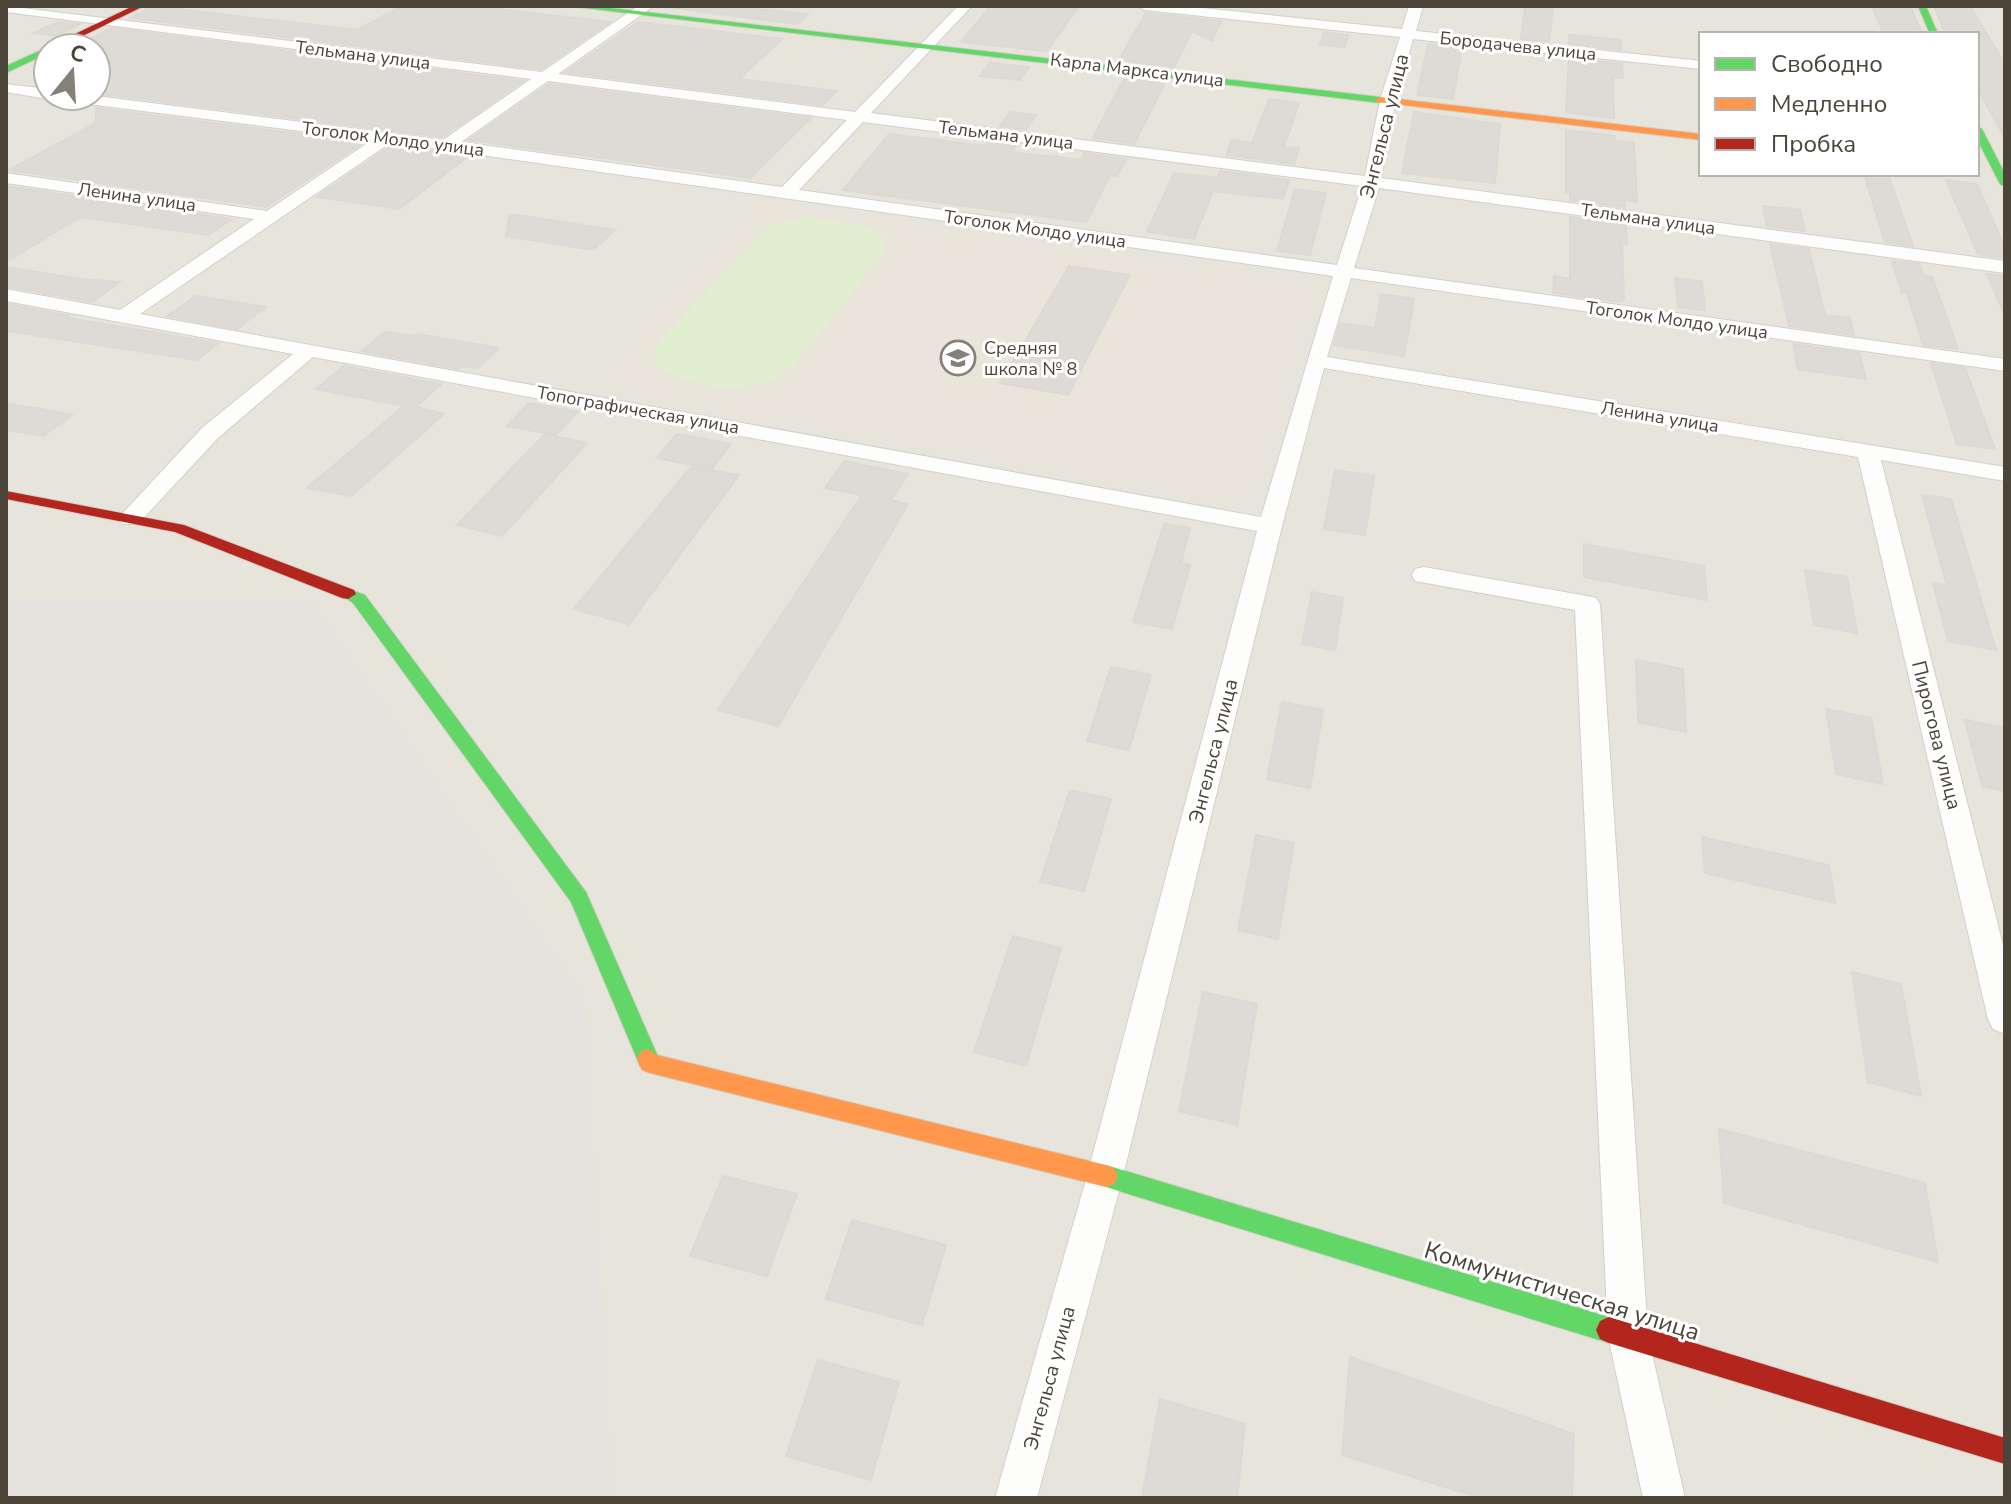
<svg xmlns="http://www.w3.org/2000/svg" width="2011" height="1504" font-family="'Nunito Sans',sans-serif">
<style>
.residential{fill:#e7e4dc;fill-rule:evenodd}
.industrial{fill:#e6e2de}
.education{fill:#eae5da}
.green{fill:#e1eecf}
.building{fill:#dedbd6;stroke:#dcd9d4;stroke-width:2}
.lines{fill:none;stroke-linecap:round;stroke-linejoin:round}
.street-casing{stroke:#d2d0cb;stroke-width:2}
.fast-casing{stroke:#d3cfc5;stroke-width:2}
.slow-casing{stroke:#d3cfc5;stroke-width:2}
.jam-casing{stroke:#d3cfc5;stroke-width:2}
.street{fill:#fdfdfc;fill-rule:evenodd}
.fast{fill:#63d668;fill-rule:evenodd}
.slow{fill:#ff974d;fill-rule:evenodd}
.jam{fill:#b3261e;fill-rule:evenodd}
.labels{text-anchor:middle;stroke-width:6;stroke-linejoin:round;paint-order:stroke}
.far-street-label{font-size:18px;fill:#4b4439;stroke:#fff}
.far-poi-label{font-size:18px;fill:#4b4439;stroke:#fff;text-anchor:start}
.street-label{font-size:20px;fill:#4b4439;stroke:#fff}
.near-street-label{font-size:24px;fill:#4b4439;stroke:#fff}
</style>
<rect width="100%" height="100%" fill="#f4f2ee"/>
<path class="residential" d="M6,6H2005V1498H6ZM1701,34H1977V174H1701ZM48,48H96V96H48Z"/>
<polygon class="industrial" points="309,600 584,1000 612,1498 6,1498 6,601"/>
<polygon class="education" points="757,202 1317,281 1249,505 605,389 642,327"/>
<polygon class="green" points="808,217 870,227 886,238 883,254 793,366 773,381 725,389 676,378 654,362 655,346 764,231 777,223"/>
<g class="building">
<polygon points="152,6 357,30 402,6 470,6 610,22 541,69 131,18"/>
<polygon points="658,6 724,6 808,14 798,24"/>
<polygon points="991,6 1043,6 1077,9 1047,51 961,42"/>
<polygon points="1525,6 1553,6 1549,42 1521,39"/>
<polygon points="1872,6 1910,6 1922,34 1884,34"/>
<polygon points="1934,6 1970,6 2005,64 2005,138 1977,87 1977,34 1946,34"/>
<polygon points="1146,13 1221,21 1212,41 1192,31 1174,67 1119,60"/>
<polygon points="59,22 80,24 56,36 34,33"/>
<polygon points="638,22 782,39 739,79 837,91 823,105 566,72"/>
<polygon points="111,28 523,81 442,137 96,93 96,41 89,40"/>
<polygon points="1324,32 1348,35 1345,47 1320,45"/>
<polygon points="1569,35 1621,40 1621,50 1569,44"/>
<polygon points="1428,44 1457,47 1455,52 1461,53 1453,99 1417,95"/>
<polygon points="1569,58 1622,64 1623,78 1613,77 1614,118 1566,112"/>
<polygon points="990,63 1029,67 1020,80 980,76"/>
<polygon points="1124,79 1165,83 1134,144 1093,138"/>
<polygon points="549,84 811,118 750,178 469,140"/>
<polygon points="1269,99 1299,103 1284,147 1299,148 1294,164 1226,155 1232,140 1252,143"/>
<polygon points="96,108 364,142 266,207 9,170 96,123"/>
<polygon points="1010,112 1036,115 1026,130 1000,126"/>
<polygon points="1414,112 1500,124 1495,183 1402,173"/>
<polygon points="1566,130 1615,136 1615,141 1634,143 1637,202 1625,200 1625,207 1570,200 1570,193 1566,193"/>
<polygon points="889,134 986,146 990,141 1016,145 1012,152 1081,160 1084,153 1126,159 1117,176 1110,175 1086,222 843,190"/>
<polygon points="391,146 469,156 399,209 317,197"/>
<polygon points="1220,171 1289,180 1283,199 1213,191 1194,239 1147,232 1174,173 1217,178"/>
<polygon points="1864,174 1888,174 1913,246 1885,242"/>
<polygon points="1946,180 1977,184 2005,248 2005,258 1978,254"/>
<polygon points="6,186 232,219 208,235 80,217 6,262"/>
<polygon points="1295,189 1326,193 1310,255 1277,251"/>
<polygon points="1763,206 1800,210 1805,231 1767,226"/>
<polygon points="510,214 615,230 593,250 506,236"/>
<polygon points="1570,217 1626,225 1627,244 1622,243 1624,299 1621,302 1553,293 1554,276 1570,279"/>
<polygon points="1770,244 1809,249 1825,315 1850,318 1854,335 1789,326"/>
<polygon points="1892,261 1919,264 1924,276 1932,277 1958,349 1923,345 1907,293 1902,293"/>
<polygon points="1069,266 1130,275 1068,395 1000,383"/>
<polygon points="6,267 81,279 120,282 92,302 6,286"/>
<polygon points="1987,274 2005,276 2005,316"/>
<polygon points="1675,278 1702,282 1705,310 1678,307"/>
<polygon points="1381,294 1414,299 1404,356 1334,345 1340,323 1375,328"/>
<polygon points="196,296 266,307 237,329 167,316"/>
<polygon points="6,304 70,316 68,318 218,343 197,360 6,331"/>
<polygon points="385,332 414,336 417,334 499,348 478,368 461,366 458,369 362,351"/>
<polygon points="1793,344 1859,353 1866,379 1798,369"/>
<polygon points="1931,363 1965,368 1995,449 1957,444"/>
<polygon points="344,366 441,384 416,407 444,414 351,496 307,488 404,406 316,389"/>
<polygon points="529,403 578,412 556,435 507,426"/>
<polygon points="6,404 41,409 72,415 43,436 6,430"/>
<polygon points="545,434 587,443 502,536 457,525"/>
<polygon points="677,434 731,444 712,469 657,458"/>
<polygon points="844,461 908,474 891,500 908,504 778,726 718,710 862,495 825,488"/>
<polygon points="691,467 739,475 629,624 574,609"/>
<polygon points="1335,470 1374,476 1365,535 1324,529"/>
<polygon points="1922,495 1951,499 1996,650 1948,641 1933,583 1947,586"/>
<polygon points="1164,524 1190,528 1181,563 1190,565 1172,629 1133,622"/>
<polygon points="1584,544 1704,566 1707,600 1584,577"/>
<polygon points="1805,570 1847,577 1857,633 1814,625"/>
<polygon points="1312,592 1343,598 1335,650 1302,644"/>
<polygon points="1636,660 1683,669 1686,732 1638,722"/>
<polygon points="1111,667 1151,675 1129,750 1087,741"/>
<polygon points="1282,702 1323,710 1310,788 1267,779"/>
<polygon points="1826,709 1871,718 1883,784 1836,774"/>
<polygon points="1965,720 2005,728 2005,791 1982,786"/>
<polygon points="1070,790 1111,799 1084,891 1040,882"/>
<polygon points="1256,835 1294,843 1278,939 1238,930"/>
<polygon points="1702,837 1829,865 1835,903 1705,873"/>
<polygon points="1013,936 1061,948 1026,1066 974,1052"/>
<polygon points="1852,972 1901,984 1921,1096 1868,1082"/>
<polygon points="1203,992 1257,1004 1237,1125 1179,1111"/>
<polygon points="1719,1129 1925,1183 1938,1262 1724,1203"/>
<polygon points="723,1176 797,1194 767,1276 690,1256"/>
<polygon points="852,1220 946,1245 922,1325 826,1299"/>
<polygon points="1350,1357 1574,1434 1572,1498 1481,1498 1342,1455"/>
<polygon points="818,1360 899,1382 871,1480 786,1456"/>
<polygon points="1160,1399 1245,1424 1237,1498 1142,1498"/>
</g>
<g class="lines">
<g class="street-casing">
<g id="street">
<path d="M6,6L542,72L638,6H654L558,74L855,112L958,6H972L871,113L1365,176L1380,100L1400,37L1145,10L1138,6H1183L1402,29L1409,6H1423L1416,31L1701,61V69L1413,39L1396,100L1381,178L2005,261V273L1379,188L1354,268L2005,359V371L1351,278L1327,357L2005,467V481L1881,460L2005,953V1034L1993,1029L1988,1019L1858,457L1324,368L1282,526L1123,1176L1037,1498H995L1087,1176L1257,531L313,357L218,438L138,524H122L118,519L122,514L202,428L293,354L6,301V289L120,310L254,219L6,183V173L267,211L372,140L64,101L56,96H96L443,140L531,79L6,12ZM548,81L847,120L782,187L461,142ZM863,122L1362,186L1337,265L799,190ZM390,143L446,150L1333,276L1261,517L140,314Z"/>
<polygon points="6,84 48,89 48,96 54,96 48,99 6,92"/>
<polygon points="1424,567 1587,596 1596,598 1600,604 1648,1336 1685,1498 1643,1498 1608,1336 1575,610 1415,581 1412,575 1415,569"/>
</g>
</g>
<g class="fast-casing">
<g id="fast">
<polygon points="568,6 594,6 1380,97 1385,100 1380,103"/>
<polygon points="1918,6 1926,6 1938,34 1930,34"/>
<polygon points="48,47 51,48 48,48 48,53 6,73 6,66"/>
<polygon points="1977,126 1982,129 2005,174 2005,187 2000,184 1977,139"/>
<polygon points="348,589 365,595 586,892 659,1059 656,1066 648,1069 640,1066 571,902 353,603 340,594 342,590"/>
<polygon points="1106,1165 1609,1317 1618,1321 1622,1330 1618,1339 1609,1343 1106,1187 1098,1184 1094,1176 1098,1168"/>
</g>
</g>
<g class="slow-casing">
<g id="slow">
<polygon points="1380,97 1701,134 1701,140 1377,102 1375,100"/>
<polygon points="648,1049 657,1055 1106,1165 1114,1168 1118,1176 1114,1184 1106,1187 650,1073 642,1070 637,1059 640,1052"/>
</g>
</g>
<g class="jam-casing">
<g id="jam">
<polygon points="133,6 144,6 58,48 46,48"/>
<polygon points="6,491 184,525 354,590 356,594 348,599 342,598 175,532 6,499"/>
<polygon points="1609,1317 2005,1438 2005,1464 1609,1343 1600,1339 1596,1330 1600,1321"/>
</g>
</g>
<use href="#street" class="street"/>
<use href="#fast" class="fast"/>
<use href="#slow" class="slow"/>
<use href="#jam" class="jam"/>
</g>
<defs>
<g id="school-ring" transform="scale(1.8)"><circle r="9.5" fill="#fff" stroke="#868178" stroke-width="1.5"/><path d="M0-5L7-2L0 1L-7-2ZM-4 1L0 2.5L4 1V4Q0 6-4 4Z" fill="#868178"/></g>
</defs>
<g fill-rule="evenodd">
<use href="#school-ring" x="958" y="358"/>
</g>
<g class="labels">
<g class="far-street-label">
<text transform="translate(1518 46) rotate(6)" y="6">Бородачева улица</text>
<text transform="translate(363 55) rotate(7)" y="6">Тельмана улица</text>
<text transform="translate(1137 70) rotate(7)" y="6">Карла Маркса улица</text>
<text transform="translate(1006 135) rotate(7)" y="6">Тельмана улица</text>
<text transform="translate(393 139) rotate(7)" y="6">Тоголок Молдо улица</text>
<text transform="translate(137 197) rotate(8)" y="6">Ленина улица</text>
<text transform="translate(1648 219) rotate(8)" y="6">Тельмана улица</text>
<text transform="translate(1035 229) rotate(8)" y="6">Тоголок Молдо улица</text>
<text transform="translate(1677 320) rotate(8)" y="6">Тоголок Молдо улица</text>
<text transform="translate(638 410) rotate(10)" y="6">Топографическая улица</text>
<text transform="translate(1660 417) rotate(9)" y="6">Ленина улица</text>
</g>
<g class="far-poi-label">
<text x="984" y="354">Средняя<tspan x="984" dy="21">школа № 8</tspan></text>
</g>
<g class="street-label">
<text transform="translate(1384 126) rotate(-76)" y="7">Энгельса улица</text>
<text transform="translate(1937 735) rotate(76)" y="7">Пирогова улица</text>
<text transform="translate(1213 751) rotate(-76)" y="7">Энгельса улица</text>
<text transform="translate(1049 1378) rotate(-75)" y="7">Энгельса улица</text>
</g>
<g class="near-street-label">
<text transform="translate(1562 1291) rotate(17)" y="8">Коммунистическая улица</text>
</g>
</g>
<rect width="2011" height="1504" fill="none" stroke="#4b4439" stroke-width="16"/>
<rect x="1699" y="32" width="280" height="144" fill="#ffffff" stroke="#b7b4b0" stroke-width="2"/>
<rect x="1715" y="58" width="40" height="12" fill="#63d668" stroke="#b7b4b0" stroke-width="2"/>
<text x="1771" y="72" font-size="24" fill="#4b4439">Свободно</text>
<rect x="1715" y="98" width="40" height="12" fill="#ff974d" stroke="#b7b4b0" stroke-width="2"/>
<text x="1771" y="112" font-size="24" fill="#4b4439">Медленно</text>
<rect x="1715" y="138" width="40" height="12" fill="#b3261e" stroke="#b7b4b0" stroke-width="2"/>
<text x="1771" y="152" font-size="24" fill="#4b4439">Пробка</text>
<g transform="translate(72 72) rotate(18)"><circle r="38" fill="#ffffff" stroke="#b7b4b0" stroke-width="2"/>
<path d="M0-6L14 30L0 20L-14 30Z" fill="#868178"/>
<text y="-12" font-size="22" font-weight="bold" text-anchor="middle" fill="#4b4439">С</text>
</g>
</svg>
